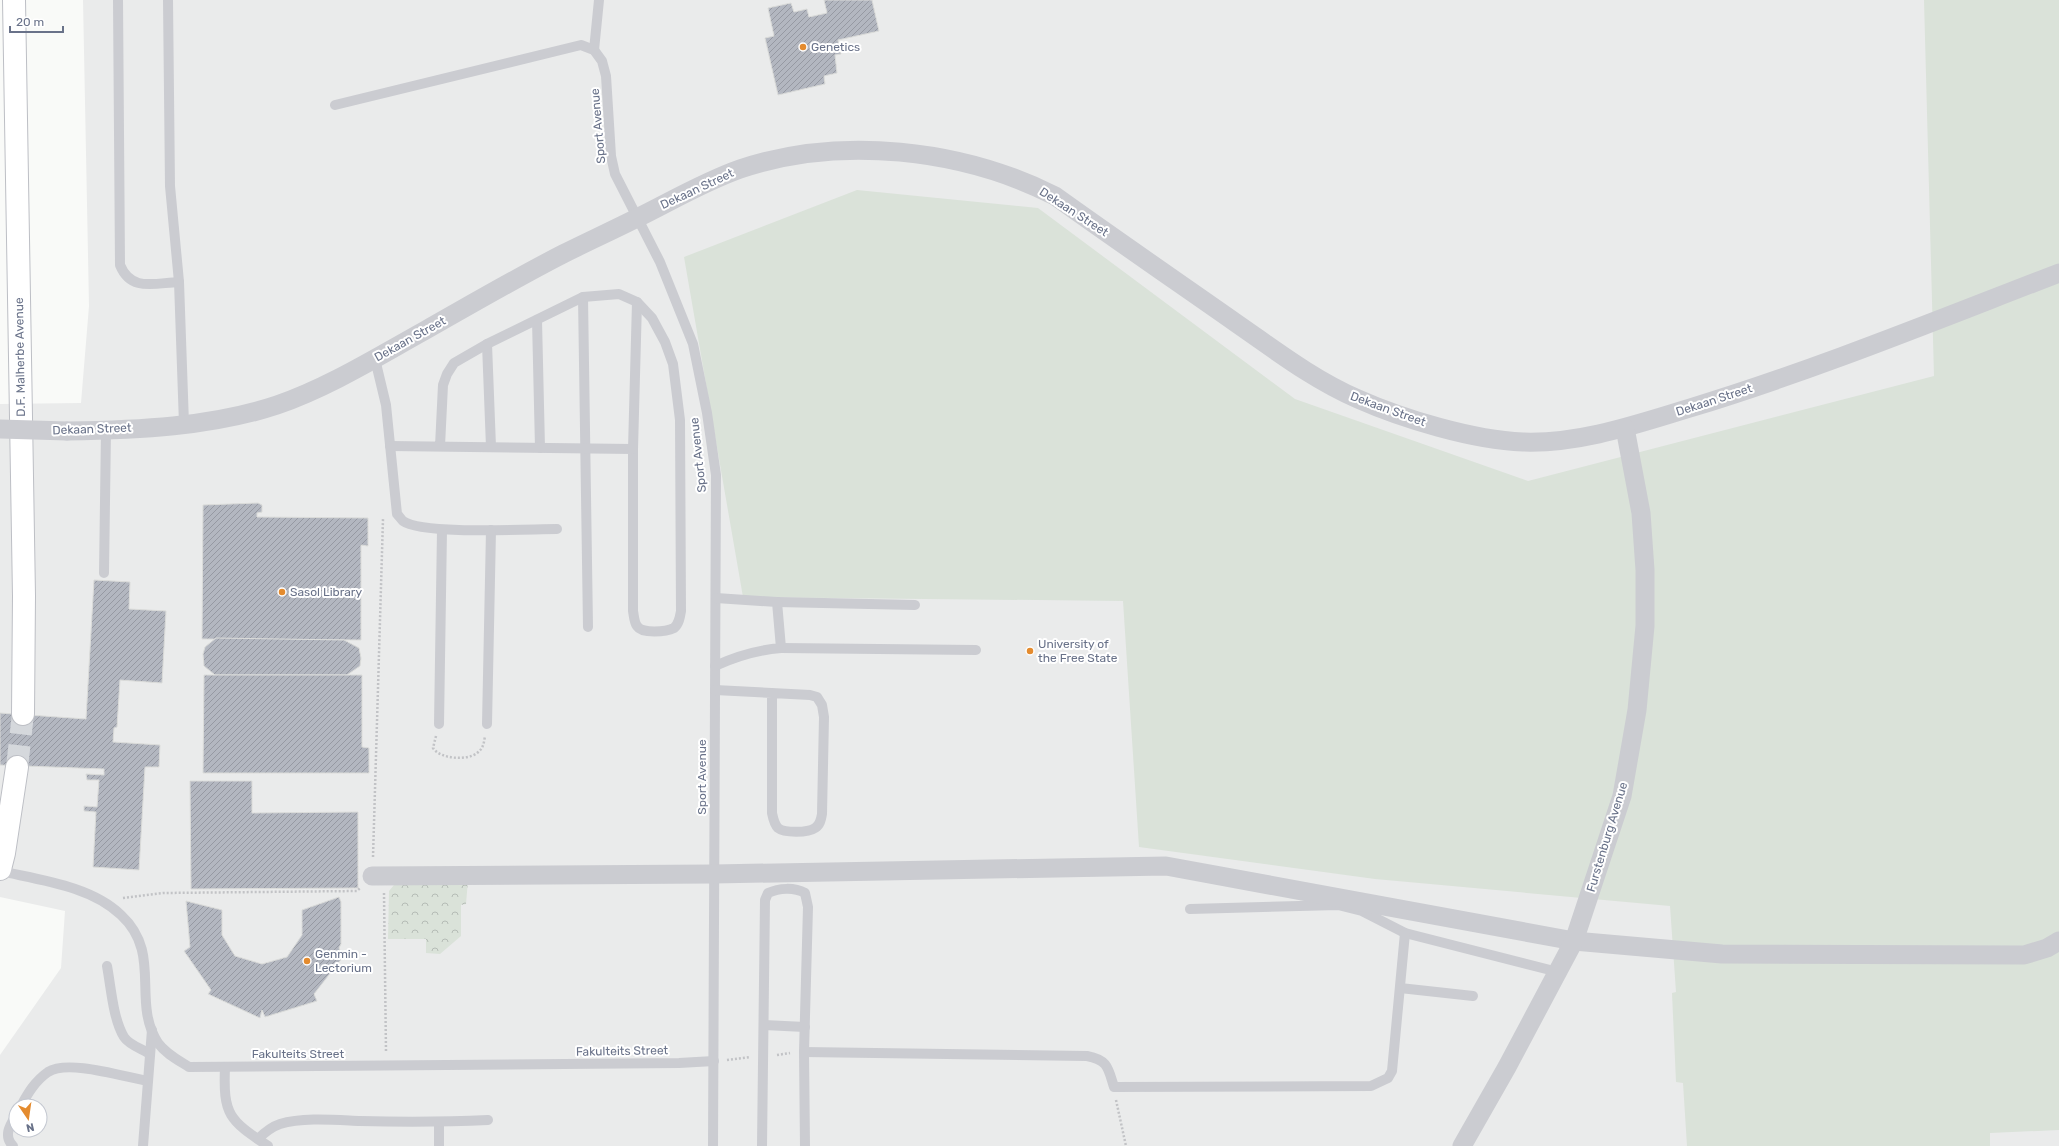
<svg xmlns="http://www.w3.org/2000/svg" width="2059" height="1146" font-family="Rubik,sans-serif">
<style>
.built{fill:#eaebeb;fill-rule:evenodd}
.grass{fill:#dae2d9}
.forest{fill:url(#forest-crowns)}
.building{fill:url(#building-hatch);stroke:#dbdcda}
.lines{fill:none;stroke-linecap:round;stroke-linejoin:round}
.secondary-tunnel{stroke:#d5d8dc;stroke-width:22;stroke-dasharray:22 11;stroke-linecap:butt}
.secondary-casing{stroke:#bdbfc5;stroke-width:24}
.path{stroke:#c2c3c6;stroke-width:2.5;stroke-dasharray:2 2;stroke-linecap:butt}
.lane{stroke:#cbccd1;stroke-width:10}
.street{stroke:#cbccd1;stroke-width:19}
.secondary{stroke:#fff;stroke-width:22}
.street-bridge{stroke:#cbccd1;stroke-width:19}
.poi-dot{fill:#e48b2e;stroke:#fff;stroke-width:1.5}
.labels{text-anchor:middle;stroke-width:4;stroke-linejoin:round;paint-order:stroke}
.poi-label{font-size:12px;fill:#697289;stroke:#fff;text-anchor:start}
.street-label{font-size:12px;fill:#697289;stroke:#fff}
</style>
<defs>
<pattern id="forest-crowns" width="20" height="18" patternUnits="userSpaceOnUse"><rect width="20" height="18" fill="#dae2d9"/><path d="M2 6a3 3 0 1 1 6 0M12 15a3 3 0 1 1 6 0" fill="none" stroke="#b5bcb6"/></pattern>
<pattern id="building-hatch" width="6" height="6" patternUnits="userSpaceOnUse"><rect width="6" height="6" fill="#b3b7c0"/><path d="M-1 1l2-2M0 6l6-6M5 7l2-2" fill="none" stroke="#9699a2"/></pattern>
</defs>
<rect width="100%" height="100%" fill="#f9faf8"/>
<path class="built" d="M83,0H2059V1146H0V1055L61,968L65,911L0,897V404L81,403L89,306ZM16,1106H40V1130H16Z"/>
<polygon class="grass" points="1924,0 2059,0 2059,1130 1990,1133 1990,1146 1687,1146 1683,1083 1676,1082 1672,993 1676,992 1670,906 1375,879 1139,847 1123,601 743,597 684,257 857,190 1038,208 1295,399 1528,481 1934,376"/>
<polygon class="forest" points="468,880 466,904 461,905 461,936 440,954 426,953 426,939 388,939 389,891 394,885"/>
<g class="building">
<polygon points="824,0 872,0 879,31 838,40 841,54 835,55 837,73 824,76 825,84 778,95 765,38 774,36 768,8 791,3 794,12 807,9 809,17 827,13"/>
<polygon points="258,503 262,505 262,512 257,513 257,517 368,518 368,546 361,545 361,640 202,639 203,505"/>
<polygon points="94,580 130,582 129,609 166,611 162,683 120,680 117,727 114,728 113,742 160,745 159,767 145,767 139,870 93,867 96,812 84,811 84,806 97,807 99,780 87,780 86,774 104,775 104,769 0,765 0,713 86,719"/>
<polygon points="216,638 344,640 359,648 361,658 360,666 347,675 215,675 204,666 203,654 205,647"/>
<polygon points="204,675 362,675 362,747 369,748 369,773 203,773"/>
<polygon points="190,781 252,781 252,813 358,812 358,888 191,889"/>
<polygon points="339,897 341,902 341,944 339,948 343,957 314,994 317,1001 265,1017 262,1010 260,1018 208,994 211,990 184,951 190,947 186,901 222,910 222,935 235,956 262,964 287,957 302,935 302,910"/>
</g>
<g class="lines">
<polyline class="secondary-tunnel" points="17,767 23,714"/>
<g class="secondary-casing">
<g id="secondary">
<polyline points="14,0 24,596 23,714"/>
<polyline points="0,869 4,853 17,767"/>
</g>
</g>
<g class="path">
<path d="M436,736L433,748C440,759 467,761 477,753C483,749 484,743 485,736"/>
<polyline points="373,857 383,519"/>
<polyline points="384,893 386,1052"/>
<polyline points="123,898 163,893 357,891 360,888"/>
<polyline points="777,1055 790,1053"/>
<polyline points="727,1060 750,1057"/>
<polyline points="1116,1100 1126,1146"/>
</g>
<g class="lane">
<path d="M118,0L120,265C131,292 154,283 179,282"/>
<polyline points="168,0 170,186 179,282 184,424"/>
<polyline points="594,50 599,0"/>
<polyline points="335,105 581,45 594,50 602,61 606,76 611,156 615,174 660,262 693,344 707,413 716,475 713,1146"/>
<polyline points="583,297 588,627"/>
<polyline points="537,320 540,448"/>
<polyline points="487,344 491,447"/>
<path d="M375,359L386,405L397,514C399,516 401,519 403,521C422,535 529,529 557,529"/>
<path d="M390,446L633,449V611C634,616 634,622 637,626C642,634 666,632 674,628C679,624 680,617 681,611L680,420L673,364L665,342L652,318L637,302L619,294L583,297L487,344L454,363L447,374L443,385L440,446"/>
<polyline points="633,449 637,302"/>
<polyline points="104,573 106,430"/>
<polyline points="777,602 915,605"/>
<polyline points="781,648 976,650"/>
<path d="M715,666C737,656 757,650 781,648L777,602L716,598"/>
<path d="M715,690L810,695L817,697L822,705L824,717L822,814C821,820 820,825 815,828C808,833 784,833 778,828C774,824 773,818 772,813V693"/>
<polyline points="439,724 442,530"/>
<polyline points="487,724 491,530"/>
<path d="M0,871C40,880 91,886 121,915C163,954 131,1001 158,1043C166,1054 178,1060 189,1067L679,1063L714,1061"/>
<polyline points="1190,909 1338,905 1362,911 1405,933 1558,972"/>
<path d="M107,966C111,987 113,1019 124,1037C129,1045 142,1049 150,1054"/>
<polyline points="1400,988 1473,996"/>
<polyline points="764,1025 805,1027"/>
<path d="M804,1052L1087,1056C1108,1060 1108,1068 1114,1087L1371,1086L1388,1078L1392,1071L1405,933"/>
<path d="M225,1067C223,1115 229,1120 268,1146"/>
<path d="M21,1106C28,1093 35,1081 48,1072C68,1059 124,1077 148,1081"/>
<polyline points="439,1122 439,1146"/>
<path d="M258,1139C265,1132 271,1127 280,1124C303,1117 336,1120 360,1121C403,1122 445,1122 488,1120"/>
<path d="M13,1146C3,1136 10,1125 16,1115"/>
<polyline points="143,1146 152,1030"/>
<path d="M762,1146L765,900L768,893C779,888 794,887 805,893L808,907L804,1052L805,1146"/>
</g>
<g class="street">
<path d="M67,431C137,430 211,427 277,405C329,387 377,357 424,331C470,305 516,278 563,254C587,242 611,231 635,219C670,202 703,182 740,169C840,135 962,149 1055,196C1115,239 1176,281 1236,323C1275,350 1314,380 1358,399C1403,419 1473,440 1523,442C1580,444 1637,424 1690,408C1815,370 1937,320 2059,273"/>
<polyline points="372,876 714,874 1166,866 1574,941 1722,954 2024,955 2047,948 2059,941"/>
<polyline points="1462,1146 1507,1067 1574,941 1622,796 1637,710 1645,626 1645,570 1641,513 1625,428"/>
</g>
<use href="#secondary" class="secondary"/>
<polyline class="street-bridge" points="0,429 67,431"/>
</g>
<g class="poi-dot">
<circle cx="803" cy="47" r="4"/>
<circle cx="282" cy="592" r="4"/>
<circle cx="1030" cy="651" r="4"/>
<circle cx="307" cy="961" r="4"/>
</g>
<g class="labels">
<g class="poi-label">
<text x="811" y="51">Genetics</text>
<text x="290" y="596">Sasol Library</text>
<text x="1038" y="648">University of<tspan x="1038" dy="14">the Free State</tspan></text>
<text x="315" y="958">Genmin -<tspan x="315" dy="14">Lectorium</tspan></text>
</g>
<g class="street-label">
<text transform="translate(598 126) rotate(-95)" y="4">Sport Avenue</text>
<text transform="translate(697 189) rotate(-25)" y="4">Dekaan Street</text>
<text transform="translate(1074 212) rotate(33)" y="4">Dekaan Street</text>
<text transform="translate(410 339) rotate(-29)" y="4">Dekaan Street</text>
<text transform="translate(20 357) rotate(-91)" y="4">D.F. Malherbe Avenue</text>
<text transform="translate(1714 400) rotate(-18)" y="4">Dekaan Street</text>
<text transform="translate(1388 409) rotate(20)" y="4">Dekaan Street</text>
<text transform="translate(92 429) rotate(-2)" y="4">Dekaan Street</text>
<text transform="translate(698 455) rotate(-96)" y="4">Sport Avenue</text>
<text transform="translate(702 777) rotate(-90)" y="4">Sport Avenue</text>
<text transform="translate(1607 837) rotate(-73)" y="4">Furstenburg Avenue</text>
<text transform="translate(622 1051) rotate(-1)" y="4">Fakulteits Street</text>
<text x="298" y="1058">Fakulteits Street</text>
</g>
</g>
<g transform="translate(28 1118) rotate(167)"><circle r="19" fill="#ffffff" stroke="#c3c7d0"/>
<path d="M0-3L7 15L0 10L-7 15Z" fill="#e48b2e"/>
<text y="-6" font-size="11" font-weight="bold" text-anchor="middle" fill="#697289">N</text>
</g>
<path d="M10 26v6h53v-6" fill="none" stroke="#697289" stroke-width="2"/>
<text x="16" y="26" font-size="12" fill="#697289" stroke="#ffffff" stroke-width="3" paint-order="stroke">20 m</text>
</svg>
